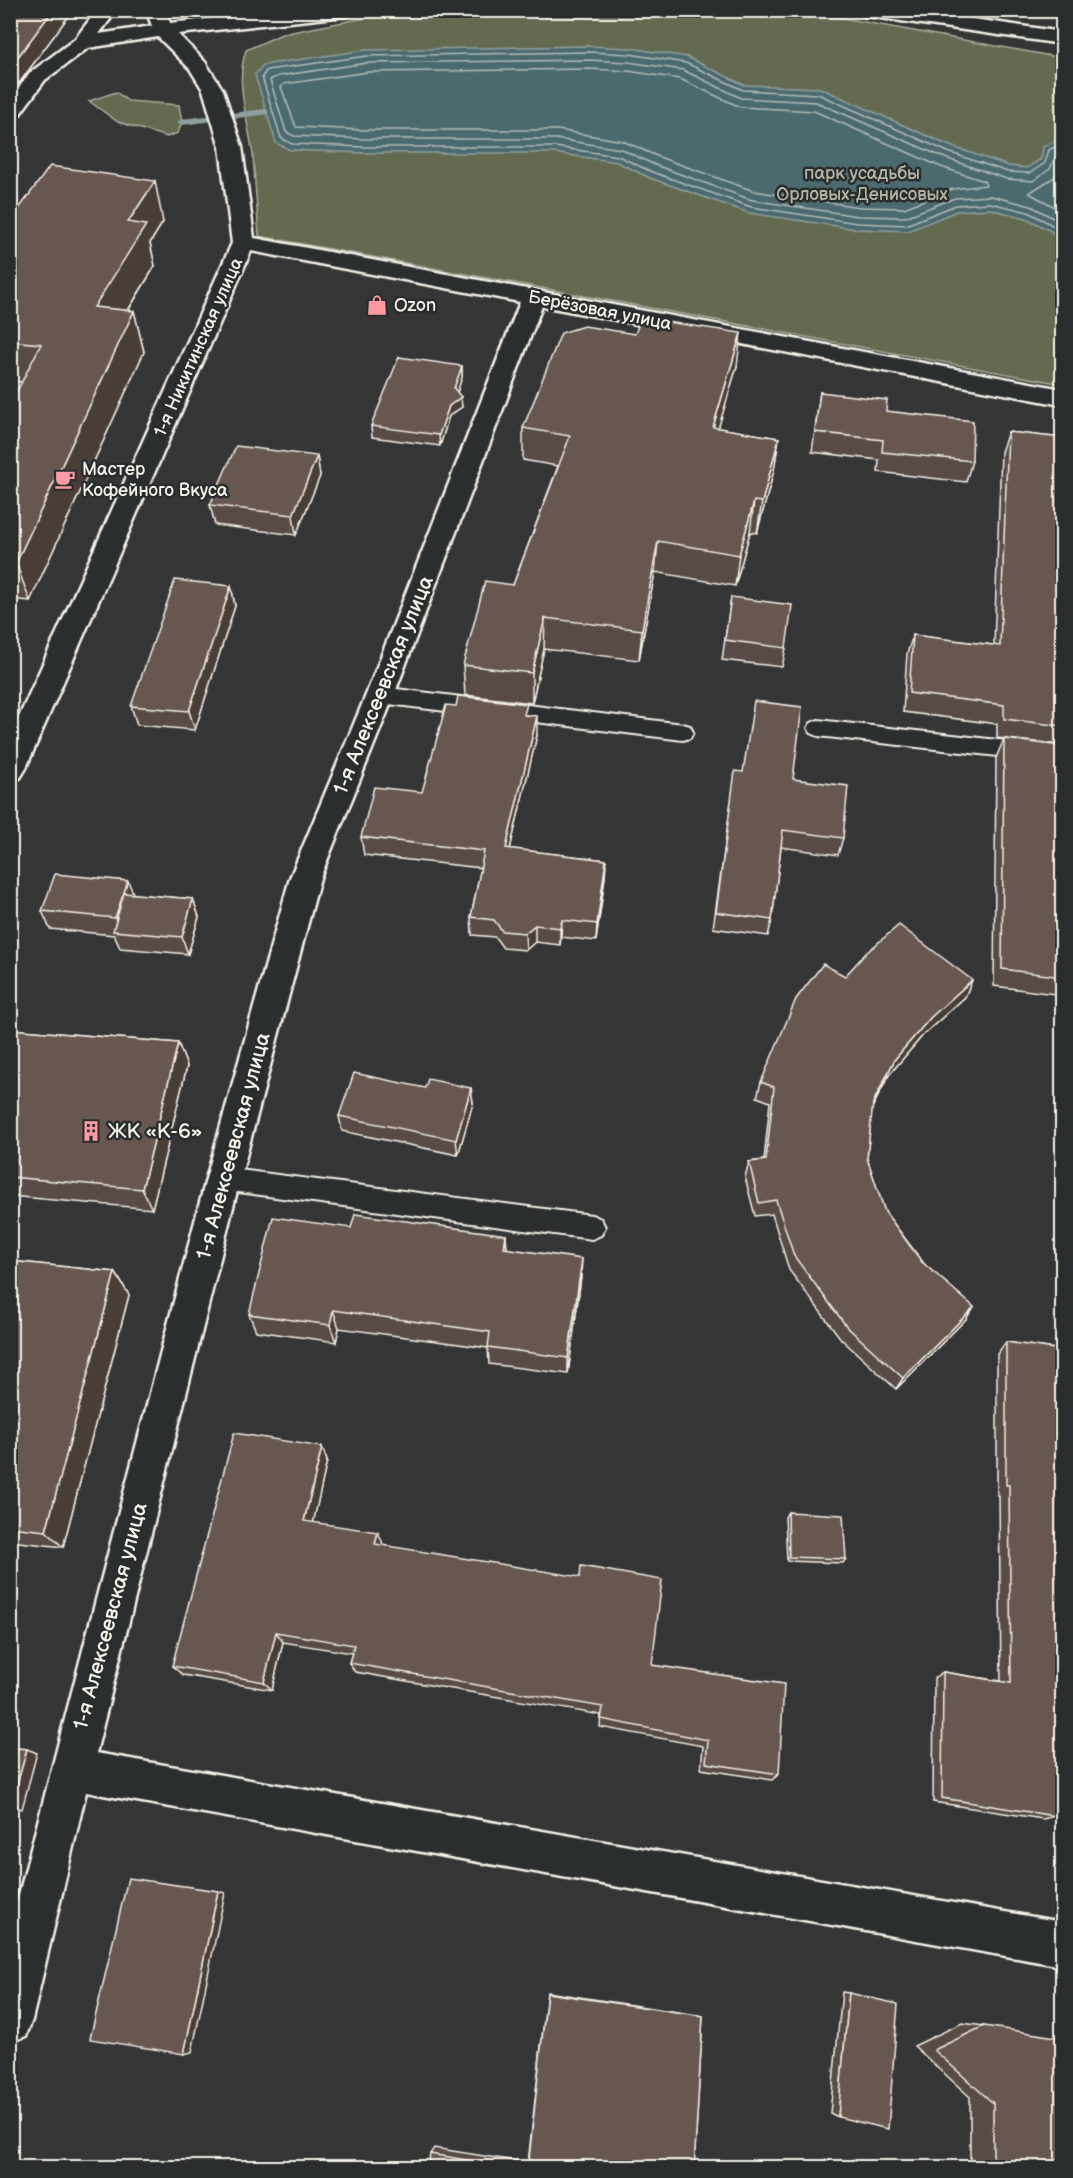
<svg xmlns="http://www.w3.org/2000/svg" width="1073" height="2178" font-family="'Balsamiq Sans',sans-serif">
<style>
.green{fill:#636a50;stroke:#acae9c;stroke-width:1.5}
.water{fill:#4c6a6f;stroke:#8fa09f;stroke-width:1.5}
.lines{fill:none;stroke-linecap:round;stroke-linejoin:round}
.shore{stroke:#b1bbb8;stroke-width:1.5}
.stream{fill:#8fa09f;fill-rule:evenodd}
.service-casing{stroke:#f4f1e8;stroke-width:4}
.minor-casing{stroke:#f4f1e8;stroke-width:5}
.service{fill:#2a2d2e;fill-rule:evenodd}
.minor{fill:#2a2d2e;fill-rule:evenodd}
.wall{fill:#594b46;stroke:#f4f1e8;stroke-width:1.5}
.shaded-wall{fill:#493d39;stroke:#f4f1e8;stroke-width:1.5}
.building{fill:#685751;stroke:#f4f1e8;stroke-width:1.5}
.labels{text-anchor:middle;stroke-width:5;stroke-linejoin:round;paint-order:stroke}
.far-park-label{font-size:18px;fill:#b3b4a4;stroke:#2a2d2e}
.far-poi-label{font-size:18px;fill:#f4f1e8;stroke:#2a2d2e;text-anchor:start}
.far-street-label{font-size:18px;fill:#f4f1e8;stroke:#2a2d2e}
.street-label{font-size:21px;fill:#f4f1e8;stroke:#2a2d2e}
.poi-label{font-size:21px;fill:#f4f1e8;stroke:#2a2d2e;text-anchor:start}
</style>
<rect width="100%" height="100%" fill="#363535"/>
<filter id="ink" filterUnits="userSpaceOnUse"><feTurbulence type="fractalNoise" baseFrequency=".0167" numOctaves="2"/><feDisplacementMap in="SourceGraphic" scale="12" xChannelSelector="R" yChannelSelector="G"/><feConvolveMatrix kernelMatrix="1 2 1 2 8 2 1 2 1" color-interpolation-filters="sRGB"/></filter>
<g filter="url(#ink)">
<g class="green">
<path d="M431,10L804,11L1062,58V384L259,236C257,209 255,183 253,156C249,121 234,85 246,50L282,34L359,19Z"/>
<polygon points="116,92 128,101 179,105 182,122 178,133 167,137 118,122 89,101"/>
</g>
<polygon class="water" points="588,46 630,48 687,57 744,85 820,88 950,146 1009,166 1027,168 1041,159 1043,147 1062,137 1062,248 1051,231 1026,218 990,209 957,211 908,231 857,229 749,213 650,178 617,162 554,153 364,153 290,150 276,143 255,75 263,65 366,50"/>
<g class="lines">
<g class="shore">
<polygon points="588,69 628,71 680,79 740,107 814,111 941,167 984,181 986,185 953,189 904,208 859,207 754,191 659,157 623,141 558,130 365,130 296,127 281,87 284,84 368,72"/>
<polyline points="1062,143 1049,150 1045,163 1030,173 1008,172 948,152 818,94 743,90 686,63 629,54 588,52 367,56 267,70 262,77 281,138 292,144 364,147 555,147 618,156 652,172 751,207 857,223 906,225 956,205 990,203 1028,212 1054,226 1062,236"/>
<polyline points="1062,151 1056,155 1050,169 1033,181 1007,179 945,158 816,102 741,98 683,70 628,62 588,60 367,63 278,76 270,80 286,132 294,136 365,139 556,139 621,149 655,165 752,200 858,216 905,217 955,198 991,196 1031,206 1062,223"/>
<polyline points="1062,165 1056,176 1029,193 1062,211"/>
</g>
<polygon class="stream" points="265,109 268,110 268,114 182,125 177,122 182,119"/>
<g class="service-casing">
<g id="service">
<polygon points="380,687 683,724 690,726 693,732 690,738 683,740 380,703 373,700 370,695 373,690"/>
<polygon points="818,720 1062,747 1062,763 818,736 811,733 808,728 811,723"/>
<polygon points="223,1168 592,1215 601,1219 605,1227 601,1235 592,1239 223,1190 214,1187 211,1179 214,1171"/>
</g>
</g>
<g class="minor-casing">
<g id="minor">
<polygon points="97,10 117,10 99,34 152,26 146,10 166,10 170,23 288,10 355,10 353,14 346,16 178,34 205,62 223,90 242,147 254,238 1062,389 1062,405 542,306 394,695 320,878 240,1179 96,1753 1062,1922 1062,1966 86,1792 32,2020 26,2036 10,2042 10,1929 206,1179 290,878 366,695 520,302 251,251 25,770 20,778 10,781 10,737 232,243 220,147 203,90 190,69 158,37 88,48 45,80 17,118 10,120 10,99 31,72 75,39"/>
<polygon points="857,10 911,10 1062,32 1062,44 866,16 859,14"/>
</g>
</g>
<use href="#service" class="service"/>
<use href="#minor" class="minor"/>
</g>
<g class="wall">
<polygon points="14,10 73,10 17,86 10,82 10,16"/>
<polygon points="10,221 163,222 150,243 155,266 128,311 134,311 144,352 30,601 10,599 10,404 22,382 10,380"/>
<polygon points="462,366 462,377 457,392 462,407 449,416 440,446 372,437 371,426"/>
<polygon points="737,366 718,428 779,438 774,470 757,533 750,532 735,586 655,572 639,660 544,649 532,703 465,695 463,665 513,585 558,466 523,460 523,428"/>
<polygon points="820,392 886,411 972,461 966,482 878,472 879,460 812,452"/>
<polygon points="1008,432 1062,438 1062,745 997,738 997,724 903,712 907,654 913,635 994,645 1001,452"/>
<polygon points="317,456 320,476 296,535 215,525 210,505"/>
<polygon points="231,586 235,606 195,730 137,725 131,706"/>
<polygon points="731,597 786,648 782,667 722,660"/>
<polygon points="527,715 537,735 510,849 606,860 605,877 596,941 561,937 560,945 535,942 526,950 503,948 495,937 472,935 471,917 481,868 364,855 361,837"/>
<polygon points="1004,739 1062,746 1062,995 994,986 996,758"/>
<polygon points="793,779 843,838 838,855 781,847 772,920 768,936 713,928 733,789"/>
<polygon points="133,894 193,899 199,917 188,954 120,948 114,935 50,929 42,911"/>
<polygon points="845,976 972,980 965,997 924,1034 889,1075 872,1108 867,1158 885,1212 966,1319 896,1389 841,1339 789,1270 772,1214 755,1216 745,1177 749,1162 764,1160 770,1102 757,1097 761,1082"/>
<polygon points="10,1029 178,1043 187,1066 152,1209 10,1196"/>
<polygon points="425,1088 471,1088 473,1103 458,1155 342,1131 339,1116"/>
<polygon points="351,1228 506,1235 507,1249 581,1277 568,1374 489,1364 488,1348 339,1328 336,1342 256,1331 249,1314"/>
<polygon points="10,1261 115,1272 129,1295 63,1547 10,1541"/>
<polygon points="1006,1342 1062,1350 1062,1792 1054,1791 1055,1816 1043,1819 933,1802 934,1678 943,1672 1001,1681 999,1495 997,1495 997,1354"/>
<polygon points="322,1447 327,1461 313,1522 382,1545 652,1665 779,1774 772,1780 701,1769 703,1746 600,1727 601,1715 355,1672 349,1663 352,1653 283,1642 272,1690 183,1675 172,1666"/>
<polygon points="788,1512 846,1559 843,1563 787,1561 785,1517"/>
<polygon points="547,1992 703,2016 694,2168 428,2168 430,2154 434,2148 528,2163"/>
<polygon points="842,1992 849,1993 838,2117 830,2113"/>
<polygon points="962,2023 984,2026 1062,2168 970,2168 970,2097 914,2046"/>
</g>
<g class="shaded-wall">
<polygon points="53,10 73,10 17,86 11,66"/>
<polygon points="155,181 163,222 150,243 155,266 105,348 94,307 128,222"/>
<polygon points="134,311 144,352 30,601 16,563"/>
<polygon points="741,333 737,366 709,459 713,427"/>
<polygon points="462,366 462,377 455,399 454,388"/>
<polygon points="461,397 462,407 449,416 440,446 439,435 449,406"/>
<polygon points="779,438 774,470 757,533 762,502"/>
<polygon points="317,456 320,476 296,535 293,515"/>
<polygon points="754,501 750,532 735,586 739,555"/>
<polygon points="658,541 655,572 639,660 642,630"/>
<polygon points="231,586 235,606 195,730 189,711"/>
<polygon points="545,618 544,649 532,703 532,673"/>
<polygon points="537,716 537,735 506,866 506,848"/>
<polygon points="606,860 605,877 596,941 597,924"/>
<polygon points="128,881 135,898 121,931 115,918"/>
<polygon points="193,899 199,917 188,954 182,937"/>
<polygon points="562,920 561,937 560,945 560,928"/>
<polygon points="535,925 535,942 526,950 525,933"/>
<polygon points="972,980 965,997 924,1034 889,1075 867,1118 873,1103 895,1059 931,1017"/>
<polygon points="178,1043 187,1066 152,1209 142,1189"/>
<polygon points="471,1088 473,1103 458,1155 456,1140"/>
<polygon points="506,1235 507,1254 504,1248"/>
<polygon points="582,1259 581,1277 568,1374 568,1358"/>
<polygon points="115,1272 129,1295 63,1547 46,1531"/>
<polygon points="974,1307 966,1319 896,1389 903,1378"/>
<polygon points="333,1310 339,1328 336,1342 330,1325"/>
<polygon points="322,1447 327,1461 311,1533 304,1521"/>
<polygon points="378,1532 383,1544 380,1556 375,1544"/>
<polygon points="276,1632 283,1642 272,1690 264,1682"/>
<polygon points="27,1749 37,1753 22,1809 11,1806"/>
<polygon points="10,1807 13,1808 10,1819"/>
<polygon points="218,1891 225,1893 192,2052 184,2054"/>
</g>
<g class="building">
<polygon points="14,10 53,10 11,66 10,65 10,16"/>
<polygon points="50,166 155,181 128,222 146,225 94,307 134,311 16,563 10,562 10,405 41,344 10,341 10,221"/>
<polygon points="641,318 741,333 713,427 779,438 762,502 754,501 739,555 658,541 642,630 545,618 532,673 463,665 485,581 513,585 570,436 523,428 561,333 584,326 635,334"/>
<polygon points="399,357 462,366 454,388 461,397 449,406 439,435 371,426"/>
<polygon points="820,392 887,400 886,411 973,421 972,461 882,452 883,440 815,432"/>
<polygon points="1008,432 1062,438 1062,726 1004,719 1004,705 909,693 913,635 1000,646"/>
<polygon points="236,446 317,456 293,515 210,505"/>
<polygon points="175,580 231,586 189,711 131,706"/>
<polygon points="731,597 792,605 786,648 725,640"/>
<polygon points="458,696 527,704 524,715 537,716 506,848 606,860 597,924 562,920 560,928 535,925 525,933 502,931 494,920 471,917 484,851 361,837 374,787 422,792 446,705 456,706"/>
<polygon points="754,701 802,707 793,779 848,786 843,838 783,830 772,920 716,912 735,771 743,772"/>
<polygon points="1004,739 1062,746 1062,977 1002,969"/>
<polygon points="55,874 128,881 115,918 42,911"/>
<polygon points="124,893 193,899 182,937 113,931"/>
<polygon points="899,925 972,980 931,1017 895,1059 873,1103 867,1158 885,1212 922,1262 974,1307 903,1378 847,1327 794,1256 776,1200 759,1203 749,1162 766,1160 774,1087 761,1082 796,999 823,964 845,976 866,953"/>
<polygon points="10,1029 178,1043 142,1189 10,1177"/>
<polygon points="354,1073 425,1088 428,1079 471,1088 456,1140 339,1116"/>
<polygon points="355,1214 506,1235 504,1248 582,1259 568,1358 488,1347 490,1332 333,1310 330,1325 249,1314 273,1217 351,1228"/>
<polygon points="10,1261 115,1272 46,1531 10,1527"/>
<polygon points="1006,1342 1062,1350 1062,1786 1054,1785 1055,1816 942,1798 943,1672 1011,1683 1009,1485 1006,1485"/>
<polygon points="234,1433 322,1447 304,1521 378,1532 375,1544 580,1577 581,1566 662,1580 652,1665 784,1684 779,1774 706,1763 708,1740 601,1719 603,1707 349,1663 354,1645 276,1632 264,1682 172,1666"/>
<polygon points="788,1512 843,1515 846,1559 789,1557"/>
<polygon points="10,1747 27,1749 11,1806 10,1806"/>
<polygon points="128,1878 218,1891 184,2054 90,2039"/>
<polygon points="547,1993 703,2016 694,2168 528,2168"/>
<polygon points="849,1993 898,2004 888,2129 838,2117"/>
<polygon points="984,2026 1062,2038 1062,2168 993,2168 993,2103 934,2050"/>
<polygon points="430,2154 516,2168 428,2168"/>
</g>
</g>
<defs>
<g id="shop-bare" transform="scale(1.62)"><path d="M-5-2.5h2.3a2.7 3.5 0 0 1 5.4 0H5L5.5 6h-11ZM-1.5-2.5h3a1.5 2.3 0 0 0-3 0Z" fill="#ff9aa2" stroke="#2a2d2e" stroke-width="2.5" paint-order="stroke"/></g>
<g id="cafe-bare" transform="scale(1.62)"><path d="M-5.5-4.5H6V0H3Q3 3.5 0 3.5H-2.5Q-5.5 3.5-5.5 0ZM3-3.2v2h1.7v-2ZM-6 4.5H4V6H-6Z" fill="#ff9aa2" stroke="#2a2d2e" stroke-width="2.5" paint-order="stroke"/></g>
<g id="building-bare" transform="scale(1.62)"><path d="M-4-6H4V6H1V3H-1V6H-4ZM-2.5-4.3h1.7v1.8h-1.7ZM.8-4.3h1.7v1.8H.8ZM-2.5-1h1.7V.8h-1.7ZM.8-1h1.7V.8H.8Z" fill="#ff9aa2" stroke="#2a2d2e" stroke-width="2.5" paint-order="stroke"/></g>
</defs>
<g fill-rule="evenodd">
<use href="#shop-bare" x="377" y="305"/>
<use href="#cafe-bare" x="65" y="479"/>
<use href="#building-bare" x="91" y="1131"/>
</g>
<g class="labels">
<g class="far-park-label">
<text x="862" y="179">парк усадьбы<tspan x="862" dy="21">Орловых-Денисовых</tspan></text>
</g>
<g class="far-poi-label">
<text x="394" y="311">Ozon</text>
<text x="82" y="475">Мастер<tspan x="82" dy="21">Кофейного Вкуса</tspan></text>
</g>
<g class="far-street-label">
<text transform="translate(600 310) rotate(11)" y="6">Берёзовая улица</text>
<text transform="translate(198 347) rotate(-66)" y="6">1-я Никитинская улица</text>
</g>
<g class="street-label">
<text transform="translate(383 685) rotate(-68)" y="7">1-я Алексеевская улица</text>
<text transform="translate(233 1146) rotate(-75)" y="7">1-я Алексеевская улица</text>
<text transform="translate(110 1616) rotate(-75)" y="7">1-я Алексеевская улица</text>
</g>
<g class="poi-label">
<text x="108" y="1138">ЖК «К-6»</text>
</g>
</g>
<rect width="1073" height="2178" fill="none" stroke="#2a2d2e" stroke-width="36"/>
<rect x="18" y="18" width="1037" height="2142" fill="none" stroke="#f4f1e8" stroke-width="2" filter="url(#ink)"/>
</svg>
